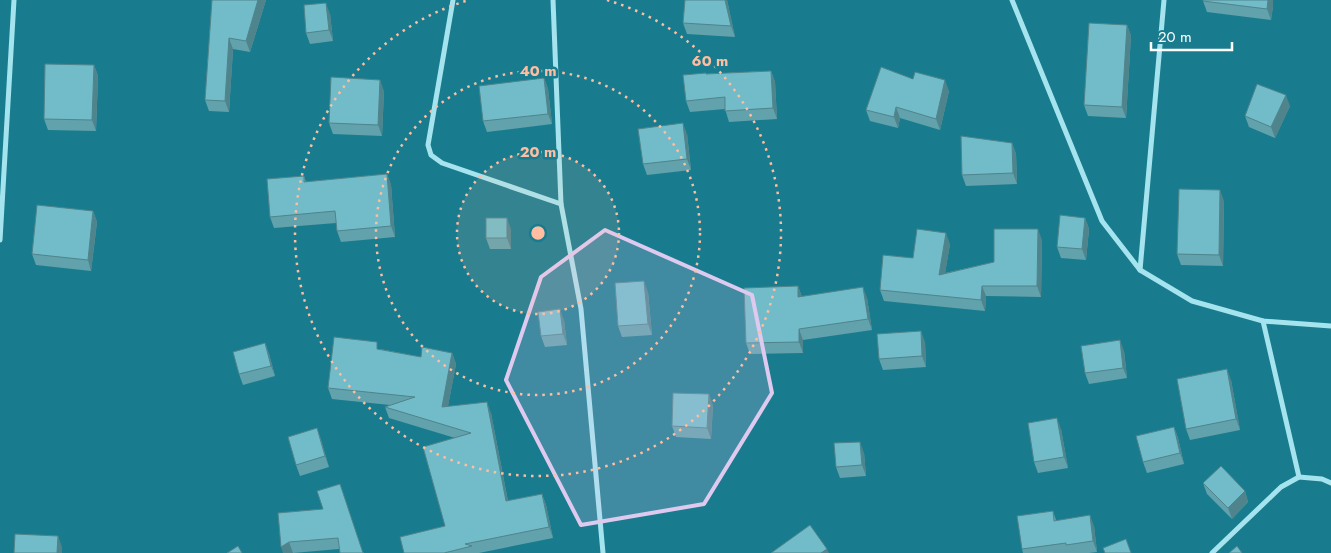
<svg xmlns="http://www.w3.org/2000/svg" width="1331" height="553" font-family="Jost,sans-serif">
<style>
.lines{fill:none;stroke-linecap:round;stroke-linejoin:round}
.minor{stroke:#a5e4ee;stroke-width:5}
.wall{fill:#61a2ac}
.shaded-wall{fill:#4f848c}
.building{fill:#71bcc8;stroke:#4f848c}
.marked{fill:#decaef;fill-opacity:0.2;stroke:#decaef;stroke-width:4;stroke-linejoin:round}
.ring{fill:none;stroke:#ffbea1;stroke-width:2.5;stroke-dasharray:2.5 5}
.centre{fill:#ffbea1;stroke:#197c8e;stroke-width:2.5}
.ring-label{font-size:15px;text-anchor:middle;font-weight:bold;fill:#ffbea1;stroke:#197c8e;stroke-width:5;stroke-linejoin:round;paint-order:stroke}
</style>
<rect width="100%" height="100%" fill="#197c8e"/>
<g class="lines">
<g class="minor">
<polyline points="453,0 428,145 431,155 442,163 561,204"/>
<polyline points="553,0 561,204 581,309 603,553"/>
<polyline points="1012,0 1102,221 1140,270 1192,301 1263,321 1331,326"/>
<polyline points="0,240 14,0"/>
<polyline points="1140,270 1164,0"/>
<polyline points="1299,477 1322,479 1331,483"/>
<polyline points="1212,553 1281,487 1299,477 1263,321"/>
</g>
</g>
<g class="wall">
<polygon points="212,0 266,0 250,52 233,49 229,112 209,111 205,100"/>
<polygon points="685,0 727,0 735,37 687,34 683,23"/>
<polygon points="1203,0 1273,0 1273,6 1271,20 1207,12 1203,1"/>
<polygon points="330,14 333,41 310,44 306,33"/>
<polygon points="1127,25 1131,36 1126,118 1088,116 1084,105"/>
<polygon points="94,65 98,76 96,131 48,130 44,119"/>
<polygon points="771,71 775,82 777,119 729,122 725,109 690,112 686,101 706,74"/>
<polygon points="544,78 548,89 552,124 487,132 483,121"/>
<polygon points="913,79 949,91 940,130 900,118 898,128 870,121 866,110"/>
<polygon points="384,91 382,136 333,134 329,123"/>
<polygon points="1290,106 1275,138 1249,127 1245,116"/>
<polygon points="687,134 691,170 647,175 643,164"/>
<polygon points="1012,143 1016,154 1017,184 966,186 962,175"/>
<polygon points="387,174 391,185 395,237 341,242 337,231 336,223 274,228 270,217 304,176 306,182"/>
<polygon points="1224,201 1223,266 1181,265 1177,254"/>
<polygon points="93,211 97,222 91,271 36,265 32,254"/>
<polygon points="1085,218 1089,229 1086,260 1061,258 1057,247"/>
<polygon points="511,229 511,249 490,249 486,238"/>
<polygon points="1042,240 1041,297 986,296 985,311 884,301 880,290 913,258 950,244 945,273 994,262"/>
<polygon points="798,286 802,297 867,298 872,330 803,340 803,353 750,354 746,343"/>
<polygon points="648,292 652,335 622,337 618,326"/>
<polygon points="564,320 567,345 545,347 541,336"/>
<polygon points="925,342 926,367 883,370 879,359"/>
<polygon points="265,343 269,354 275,376 243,385 239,374"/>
<polygon points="380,349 421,357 452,353 456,364 448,406 491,413 508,501 542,494 546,505 553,538 479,553 404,553 445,526 455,438 389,418 385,407 390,405 332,399 328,388"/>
<polygon points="1124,351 1127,378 1089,384 1085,373"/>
<polygon points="1231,380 1240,430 1190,440 1186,429"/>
<polygon points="713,405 711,439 676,437 672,426"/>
<polygon points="1174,427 1178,438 1184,464 1147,473 1143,462"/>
<polygon points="317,428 329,467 300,476 296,465"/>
<polygon points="1061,429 1068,468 1038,473 1034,462"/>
<polygon points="864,453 866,476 840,478 836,467"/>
<polygon points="1203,483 1245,491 1248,502 1232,519 1207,494"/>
<polygon points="323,509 364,553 339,549 293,553 281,547"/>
<polygon points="1053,511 1056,520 1094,526 1097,552 1089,553 1023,553 1022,549"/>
</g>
<g class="shaded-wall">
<polygon points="258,0 266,0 250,52 246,41"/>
<polygon points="725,0 727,0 735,37 731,26"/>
<polygon points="1268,0 1273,0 1273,6 1271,20 1267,9"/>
<polygon points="326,3 330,14 333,41 329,30"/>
<polygon points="1127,25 1131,36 1126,118 1122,107"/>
<polygon points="229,38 233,49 229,112 225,101"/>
<polygon points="94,65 98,76 96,131 92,120"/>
<polygon points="771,71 775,82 777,119 773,108"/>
<polygon points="544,78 548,89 552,124 548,114"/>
<polygon points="380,80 384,91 382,136 378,125"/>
<polygon points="945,80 949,91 940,130 936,119"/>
<polygon points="1286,95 1290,106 1275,138 1271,127"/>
<polygon points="896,107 900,118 898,128 894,117"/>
<polygon points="683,123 687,134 691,170 687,159"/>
<polygon points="1012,143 1016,154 1017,184 1013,173"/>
<polygon points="387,174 391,185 395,237 391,226"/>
<polygon points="1220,190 1224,201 1223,266 1219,255"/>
<polygon points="93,211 97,222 91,271 88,260"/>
<polygon points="507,218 511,229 511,249 507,238"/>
<polygon points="1085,218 1089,229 1086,260 1082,249"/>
<polygon points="1038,229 1042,240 1041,297 1037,286"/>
<polygon points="946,233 950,244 943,286 939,275"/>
<polygon points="644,281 648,292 652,335 648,324"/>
<polygon points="798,286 802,297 798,297"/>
<polygon points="982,286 986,296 985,311 981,300"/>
<polygon points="863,287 867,298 872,330 868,319"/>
<polygon points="560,309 564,320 567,345 563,334"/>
<polygon points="799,329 803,340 803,353 799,342"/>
<polygon points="921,331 925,342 926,367 922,356"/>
<polygon points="1120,340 1124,351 1127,378 1123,368"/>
<polygon points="265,343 269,354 275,376 271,366"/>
<polygon points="452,353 456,364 446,417 442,407"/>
<polygon points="1227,369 1231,380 1240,430 1236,419"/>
<polygon points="709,394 713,405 711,439 707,428"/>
<polygon points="487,402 491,413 510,512 506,501"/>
<polygon points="1057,418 1061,429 1068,468 1064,457"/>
<polygon points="1174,427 1178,438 1184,464 1180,453"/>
<polygon points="317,428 321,439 329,467 325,456"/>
<polygon points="860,442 864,453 866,476 862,465"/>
<polygon points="1245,491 1248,502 1232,519 1228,508"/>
<polygon points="542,494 546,505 553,538 549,527"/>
<polygon points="1090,515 1094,526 1097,552 1093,541"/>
<polygon points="58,536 62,547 62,553 57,553"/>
<polygon points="289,542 293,553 283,553 281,547"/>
<polygon points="827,549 829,553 821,553"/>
</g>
<g class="building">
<polygon points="212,0 258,0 246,41 229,38 225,101 205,100"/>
<polygon points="685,0 725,0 731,26 683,23"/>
<polygon points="1203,0 1268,0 1267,9 1203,1"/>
<polygon points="326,3 329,30 306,33 304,5"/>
<polygon points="1089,23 1127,25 1122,107 1084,105"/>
<polygon points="45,64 94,65 92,120 44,119"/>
<polygon points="881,67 913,79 915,72 945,80 936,119 896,107 894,117 866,110"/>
<polygon points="771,71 773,108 725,111 725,97 686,101 683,75 706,73 706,74"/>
<polygon points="331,77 380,80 378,125 329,123"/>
<polygon points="544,78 548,114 483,121 479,86"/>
<polygon points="1257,84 1286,95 1271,127 1245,116"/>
<polygon points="683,123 687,159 643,164 638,129"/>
<polygon points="961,136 1012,143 1013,173 962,175"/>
<polygon points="387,174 391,226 337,231 335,211 270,217 267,179 304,176 304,182"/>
<polygon points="1179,189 1220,190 1219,255 1177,254"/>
<polygon points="37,205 93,211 88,260 32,254"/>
<polygon points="1060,215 1085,218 1082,249 1057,247"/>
<rect x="486" y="218" width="21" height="20"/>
<polygon points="917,229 946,233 939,275 994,262 994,229 1038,229 1037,286 982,286 981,300 880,290 883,255 913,258"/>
<polygon points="644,281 648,324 618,326 615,283"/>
<polygon points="798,286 798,297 863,287 868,319 799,329 799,342 746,343 744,288"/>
<polygon points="560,309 563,334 541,336 538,312"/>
<polygon points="921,331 922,356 879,359 877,334"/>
<polygon points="334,337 377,342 377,349 421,357 422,347 452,353 442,407 487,402 506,501 542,494 549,527 465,544 472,546 444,553 404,553 400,537 445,526 423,447 471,433 385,407 415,397 328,388"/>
<polygon points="1120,340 1123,368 1085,373 1081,346"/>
<polygon points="265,343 271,366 239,374 233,352"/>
<polygon points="1227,369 1236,419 1186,429 1177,379"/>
<polygon points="673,393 709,394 707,428 672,426"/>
<polygon points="1057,418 1064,457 1034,462 1028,423"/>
<polygon points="1174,427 1180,453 1143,462 1136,436"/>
<polygon points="317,428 325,456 296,465 288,437"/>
<polygon points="860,442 862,465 836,467 834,443"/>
<polygon points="1221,466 1245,491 1228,508 1203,483"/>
<polygon points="340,484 363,553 340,553 338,538 289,542 281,547 278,513 323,509 317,491"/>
<polygon points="1053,511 1054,521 1090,515 1093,541 1066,545 1066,543 1022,549 1017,516"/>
<polygon points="810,525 827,549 821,553 771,553"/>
<polygon points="15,534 58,536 57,553 14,553"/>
<polygon points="1126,539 1131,553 1105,553 1103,548"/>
<polygon points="238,546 242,553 227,553"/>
<polygon points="1237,546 1242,553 1229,553"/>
</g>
<path class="marked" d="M605,230L752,295L772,393L704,504L581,525L506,380L541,277Z"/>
<circle cx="538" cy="233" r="81" fill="#ffbea1" fill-opacity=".12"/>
<g class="ring">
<circle cx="538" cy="233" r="81"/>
<circle cx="538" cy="233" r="162"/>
<path d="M607 0A243 243 0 1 1 469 0"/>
</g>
<circle cx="538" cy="233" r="8" class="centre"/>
<g class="ring-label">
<text x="710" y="66">60 m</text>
<text x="538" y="76">40 m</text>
<text x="538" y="157">20 m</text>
</g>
<path d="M1151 42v8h81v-8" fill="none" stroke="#ffffff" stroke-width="2.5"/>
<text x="1158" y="42" font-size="15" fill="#ffffff" stroke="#197c8e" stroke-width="4" paint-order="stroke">20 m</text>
</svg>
